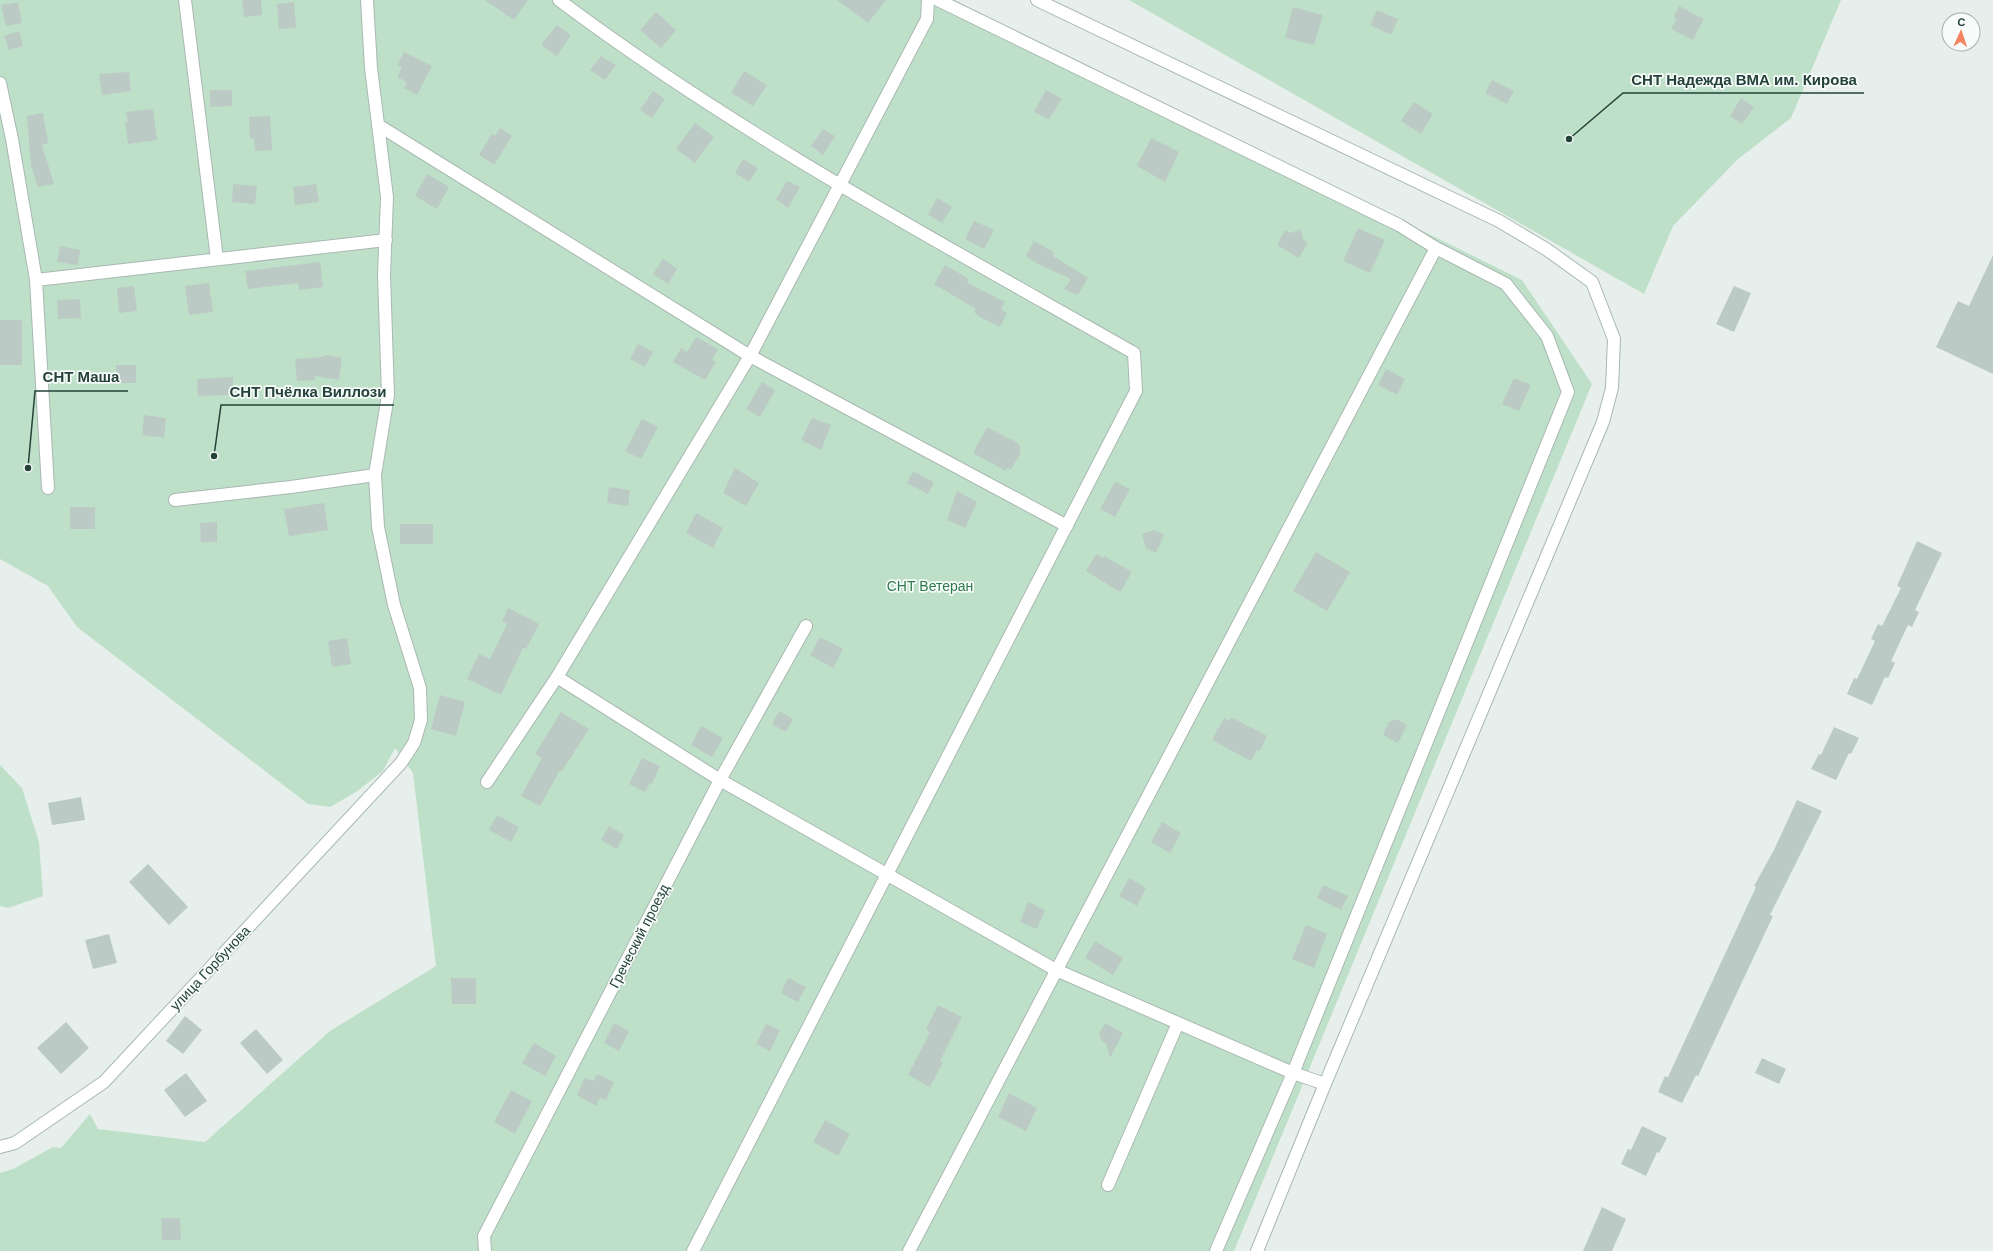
<svg xmlns="http://www.w3.org/2000/svg" width="1993" height="1251" font-family="Helvetica,sans-serif">
<rect width="100%" height="100%" fill="#e6efeb"/>
<!-- green -->
<path fill="#bfe0c8" d="M 0,0 L 954,0 L 1522,280 L 1592,384 L 1234,1251 L 0,1251 L 0,1173 L 13,1169 L 53,1147 L 61,1148 L 90,1114 L 98,1129 L 205,1142 L 330,1031 L 436,966 L 413,773 L 395,748 L 383,771 L 356,792 L 330,807 L 308,804 L 77,627 L 48,586 L 0,559 Z
M 1129,0 L 1841,0 L 1791,118 L 1738,159 L 1673,226 L 1644,294 Z
M 0,765 L 22,788 L 39,842 L 43,896 L 8,908 L 0,906 Z"/>
<!-- building -->
<path fill="#bbcac4" d="M 242,0 L 261,0 L 262,15 L 244,17 Z
M 485,0 L 528,0 L 514,20 Z
M 837,0 L 886,0 L 868,23 Z
M 18,2 L 22,23 L 6,26 L 1,5 Z
M 294,2 L 296,28 L 279,29 L 277,4 Z
M 1679,6 L 1704,19 L 1693,40 L 1671,29 L 1676,20 L 1674,16 Z
M 1293,7 L 1323,15 L 1314,45 L 1285,38 Z
M 1377,10 L 1398,19 L 1391,35 L 1370,25 Z
M 656,12 L 676,30 L 661,48 L 640,30 Z
M 557,25 L 571,35 L 557,56 L 541,45 Z
M 19,31 L 23,46 L 9,50 L 4,36 Z
M 404,52 L 432,66 L 417,95 L 404,88 L 407,82 L 397,77 L 402,68 L 397,65 Z
M 601,56 L 616,65 L 605,80 L 590,70 Z
M 744,71 L 767,85 L 753,106 L 731,93 Z
M 129,72 L 131,91 L 102,95 L 99,74 Z
M 1492,80 L 1514,91 L 1507,104 L 1485,93 Z
M 210,90 L 232,90 L 232,106 L 210,107 Z
M 1046,90 L 1062,99 L 1049,119 L 1034,112 Z
M 653,91 L 665,99 L 652,118 L 640,110 Z
M 1741,98 L 1754,107 L 1742,124 L 1730,116 Z
M 1414,102 L 1433,114 L 1421,134 L 1401,121 Z
M 153,109 L 157,140 L 128,144 L 125,122 L 128,122 L 126,112 Z
M 43,113 L 48,143 L 42,145 L 54,184 L 38,187 L 31,166 L 27,116 Z
M 270,116 L 272,150 L 255,151 L 254,138 L 250,139 L 249,117 Z
M 695,123 L 714,137 L 695,163 L 676,149 Z
M 500,128 L 512,136 L 494,165 L 479,155 L 492,134 L 495,136 Z
M 823,129 L 835,136 L 823,155 L 811,146 Z
M 1151,138 L 1179,152 L 1165,182 L 1137,166 Z
M 743,159 L 758,168 L 749,182 L 735,173 Z
M 427,174 L 449,187 L 437,209 L 415,196 Z
M 787,181 L 800,187 L 788,208 L 776,199 Z
M 233,184 L 257,186 L 255,204 L 232,202 Z
M 316,184 L 319,202 L 295,205 L 293,187 Z
M 937,198 L 952,207 L 942,223 L 928,215 Z
M 974,221 L 994,230 L 984,249 L 965,239 Z
M 1358,228 L 1385,240 L 1370,273 L 1343,261 Z
M 1301,229 L 1303,240 L 1308,243 L 1299,258 L 1277,245 L 1285,230 L 1290,233 Z
M 1034,241 L 1054,252 L 1053,256 L 1088,278 L 1078,295 L 1064,289 L 1071,279 L 1036,263 L 1026,256 Z
M 60,246 L 80,250 L 78,265 L 57,262 Z
M 1993,255 L 1993,374 L 1936,347 L 1958,301 L 1969,306 Z
M 663,259 L 677,269 L 668,284 L 653,274 Z
M 320,262 L 323,287 L 299,290 L 298,283 L 248,289 L 245,271 Z
M 945,265 L 969,279 L 967,283 L 1005,302 L 1001,310 L 1007,313 L 1000,327 L 980,317 L 974,312 L 976,309 L 934,284 Z
M 209,283 L 213,312 L 189,315 L 185,286 Z
M 134,286 L 137,311 L 119,313 L 117,288 Z
M 1734,286 L 1751,293 L 1734,332 L 1716,324 Z
M 80,299 L 81,318 L 58,319 L 57,300 Z
M 0,320 L 22,320 L 22,365 L 0,365 Z
M 696,337 L 718,349 L 712,360 L 716,362 L 705,380 L 673,362 L 681,348 L 687,352 Z
M 638,344 L 653,352 L 645,367 L 630,359 Z
M 325,355 L 342,358 L 339,380 L 315,376 L 315,380 L 297,381 L 295,359 L 324,357 Z
M 116,365 L 136,365 L 136,383 L 116,383 Z
M 1386,369 L 1405,379 L 1397,395 L 1378,385 Z
M 233,377 L 233,395 L 198,396 L 197,379 Z
M 1514,378 L 1531,385 L 1519,411 L 1502,404 Z
M 762,382 L 775,390 L 760,417 L 746,409 Z
M 144,415 L 166,418 L 164,438 L 142,435 Z
M 812,418 L 831,425 L 821,450 L 801,440 Z
M 642,419 L 658,427 L 641,459 L 625,451 Z
M 987,427 L 1018,443 L 1020,447 L 1020,454 L 1011,470 L 1007,468 L 1006,471 L 973,453 Z
M 735,468 L 759,483 L 746,506 L 723,493 Z
M 913,471 L 934,482 L 928,494 L 907,483 Z
M 1115,482 L 1130,489 L 1115,517 L 1100,509 Z
M 609,487 L 630,490 L 628,506 L 607,503 Z
M 957,491 L 977,502 L 965,528 L 947,520 Z
M 324,503 L 328,530 L 289,536 L 284,509 Z
M 70,507 L 95,507 L 95,529 L 70,529 Z
M 696,513 L 723,528 L 713,548 L 686,533 Z
M 217,522 L 217,542 L 201,542 L 200,523 Z
M 400,524 L 433,524 L 433,544 L 400,544 Z
M 1154,530 L 1164,535 L 1156,553 L 1146,548 L 1142,534 Z
M 1917,541 L 1942,553 L 1915,610 L 1919,612 L 1912,627 L 1908,625 L 1891,661 L 1895,663 L 1888,678 L 1885,677 L 1872,705 L 1847,694 L 1854,678 L 1857,679 L 1875,641 L 1871,639 L 1878,624 L 1882,626 L 1901,588 L 1897,586 Z
M 1316,552 L 1350,572 L 1327,611 L 1293,591 Z
M 1096,554 L 1103,558 L 1104,556 L 1132,572 L 1120,592 L 1086,571 Z
M 508,608 L 539,624 L 526,649 L 523,648 L 501,695 L 467,679 L 479,654 L 490,659 L 507,624 L 502,621 Z
M 820,637 L 843,649 L 833,668 L 810,655 Z
M 347,638 L 351,664 L 332,667 L 328,641 Z
M 440,695 L 465,702 L 456,736 L 431,729 Z
M 779,711 L 793,719 L 786,732 L 772,724 Z
M 561,712 L 589,729 L 562,771 L 560,770 L 540,806 L 521,796 L 542,758 L 535,754 Z
M 1231,717 L 1267,736 L 1260,751 L 1257,750 L 1251,761 L 1212,740 L 1224,718 L 1229,721 Z
M 1396,719 L 1407,725 L 1398,743 L 1383,735 L 1389,722 Z
M 701,726 L 723,738 L 712,757 L 691,745 Z
M 1834,727 L 1859,738 L 1851,754 L 1849,753 L 1836,780 L 1811,769 L 1819,754 L 1821,755 Z
M 642,758 L 660,766 L 652,784 L 650,783 L 645,792 L 629,784 Z
M 81,797 L 85,820 L 52,825 L 48,803 Z
M 1797,800 L 1822,811 L 1770,915 L 1773,916 L 1698,1076 L 1696,1075 L 1682,1103 L 1658,1092 L 1665,1076 L 1668,1077 L 1756,887 L 1754,886 L 1775,848 Z
M 497,815 L 519,827 L 511,842 L 489,830 Z
M 1162,822 L 1181,833 L 1170,853 L 1151,842 Z
M 609,826 L 624,835 L 617,849 L 601,840 Z
M 148,864 L 188,907 L 169,925 L 129,882 Z
M 1129,878 L 1146,888 L 1137,906 L 1119,896 Z
M 1323,885 L 1348,896 L 1341,910 L 1317,898 Z
M 1028,902 L 1045,910 L 1037,929 L 1020,922 Z
M 1306,925 L 1327,934 L 1314,968 L 1292,959 Z
M 109,934 L 117,963 L 93,969 L 85,940 Z
M 1095,941 L 1123,958 L 1113,975 L 1085,958 Z
M 451,978 L 476,978 L 476,1004 L 452,1004 Z
M 788,978 L 806,987 L 798,1002 L 781,993 Z
M 938,1005 L 962,1017 L 940,1061 L 943,1062 L 930,1087 L 908,1075 L 930,1032 L 926,1029 Z
M 185,1016 L 202,1030 L 183,1054 L 166,1041 Z
M 66,1022 L 89,1048 L 61,1074 L 37,1048 Z
M 614,1023 L 629,1031 L 619,1051 L 604,1043 Z
M 1105,1023 L 1123,1033 L 1110,1058 L 1106,1043 L 1102,1041 L 1099,1034 Z
M 766,1024 L 780,1030 L 770,1051 L 756,1044 Z
M 256,1029 L 283,1060 L 267,1074 L 240,1043 Z
M 534,1043 L 556,1056 L 545,1076 L 522,1063 Z
M 1762,1058 L 1786,1069 L 1779,1084 L 1755,1073 Z
M 186,1073 L 207,1101 L 185,1117 L 164,1090 Z
M 597,1074 L 614,1082 L 606,1100 L 600,1098 L 596,1106 L 577,1095 L 585,1077 L 593,1081 Z
M 511,1090 L 532,1101 L 515,1134 L 494,1122 Z
M 1009,1093 L 1037,1108 L 1026,1131 L 998,1117 Z
M 825,1120 L 850,1134 L 838,1156 L 813,1142 Z
M 1642,1126 L 1667,1138 L 1659,1153 L 1657,1152 L 1646,1176 L 1621,1164 L 1628,1149 L 1631,1150 Z
M 1602,1207 L 1626,1219 L 1612,1251 L 1583,1251 Z
M 161,1218 L 180,1218 L 181,1240 L 162,1240 Z"/>
<g fill="none" stroke-linecap="round" stroke-linejoin="round">
<!-- minor casing -->
<g stroke="#a8b8b2" stroke-width="14">
<path id="minor" d="M 185,0 L 217,259
M 559,0 C 739,135 939,242 1134,353 L 1136,391 L 693,1251
M 938,0 L 1399,225 L 1436,248 L 1506,284 L 1547,336 L 1568,392 L 1293,1073 L 1216,1251
M 1037,0 L 1499,221 L 1546,249 L 1592,282 L 1614,339 L 1612,388 L 1603,422 L 1325,1084 L 1257,1251
M 0,83 L 12,139 L 36,280 L 48,488
M 378,125 L 750,356 L 1067,526
M 36,280 L 386,240
M 175,500 L 291,487 L 375,475
M 557,677 L 720,780 L 1056,970 L 1293,1073 L 1325,1084
M 487,782 L 557,677 L 750,356 L 927,19 L 928,0
M 0,1147 L 15,1143 L 104,1082 L 401,763 L 414,743 L 421,720 L 420,688 L 394,605 L 378,527 L 375,475 L 388,395 L 384,275 L 387,197 L 371,68 L 367,0
M 1108,1185 L 1178,1023
M 485,1251 L 484,1236 L 720,780 L 806,626
M 909,1251 L 1436,248"/>
</g>
<!-- minor -->
<use href="#minor" stroke="#fff" stroke-width="12"/>
</g>
<g text-anchor="middle" dominant-baseline="central" stroke-width="3.5" stroke-linejoin="round" paint-order="stroke">
<!-- park labels -->
<g font-size="14" fill="#2d7a4b" stroke="#f7fbf9">
<text x="930" y="586">СНТ Ветеран</text>
</g>
<!-- street labels -->
<g font-size="14" fill="#24423a" stroke="#f7fbf9">
<text transform="translate(639 936) rotate(-63)">Греческий проезд</text>
<text transform="translate(210 968) rotate(-47)">улица Горбунова</text>
</g>
</g>
<!-- callouts -->
<path fill="none" stroke="#24423a" stroke-width="1.5" d="M1569 139L1623 93H1864M28 468L35 391H128M214 456L221 405H394"/>
<g fill="#24423a" stroke="#f7fbf9" stroke-width="1.5">
<circle cx="1569" cy="139" r="4"/>
<circle cx="28" cy="468" r="4"/>
<circle cx="214" cy="456" r="4"/>
</g>
<g font-size="15" text-anchor="middle" font-weight="bold" fill="#24423a" stroke="#f7fbf9" stroke-width="3.5" stroke-linejoin="round" paint-order="stroke">
<text x="1744" y="85">СНТ Надежда ВМА им. Кирова</text>
<text x="81" y="382">СНТ Маша</text>
<text x="308" y="397">СНТ Пчёлка Виллози</text>
</g>
<!-- north arrow -->
<g transform="translate(1961 32) rotate(3)"><circle r="19" fill="#f7fbf9" stroke="#a3b1ad"/>
<path d="M0-3L7 15L0 10L-7 15Z" fill="#f4845f"/>
<text y="-6" font-size="11" font-weight="bold" text-anchor="middle" fill="#24423a">С</text>
</g>
</svg>
